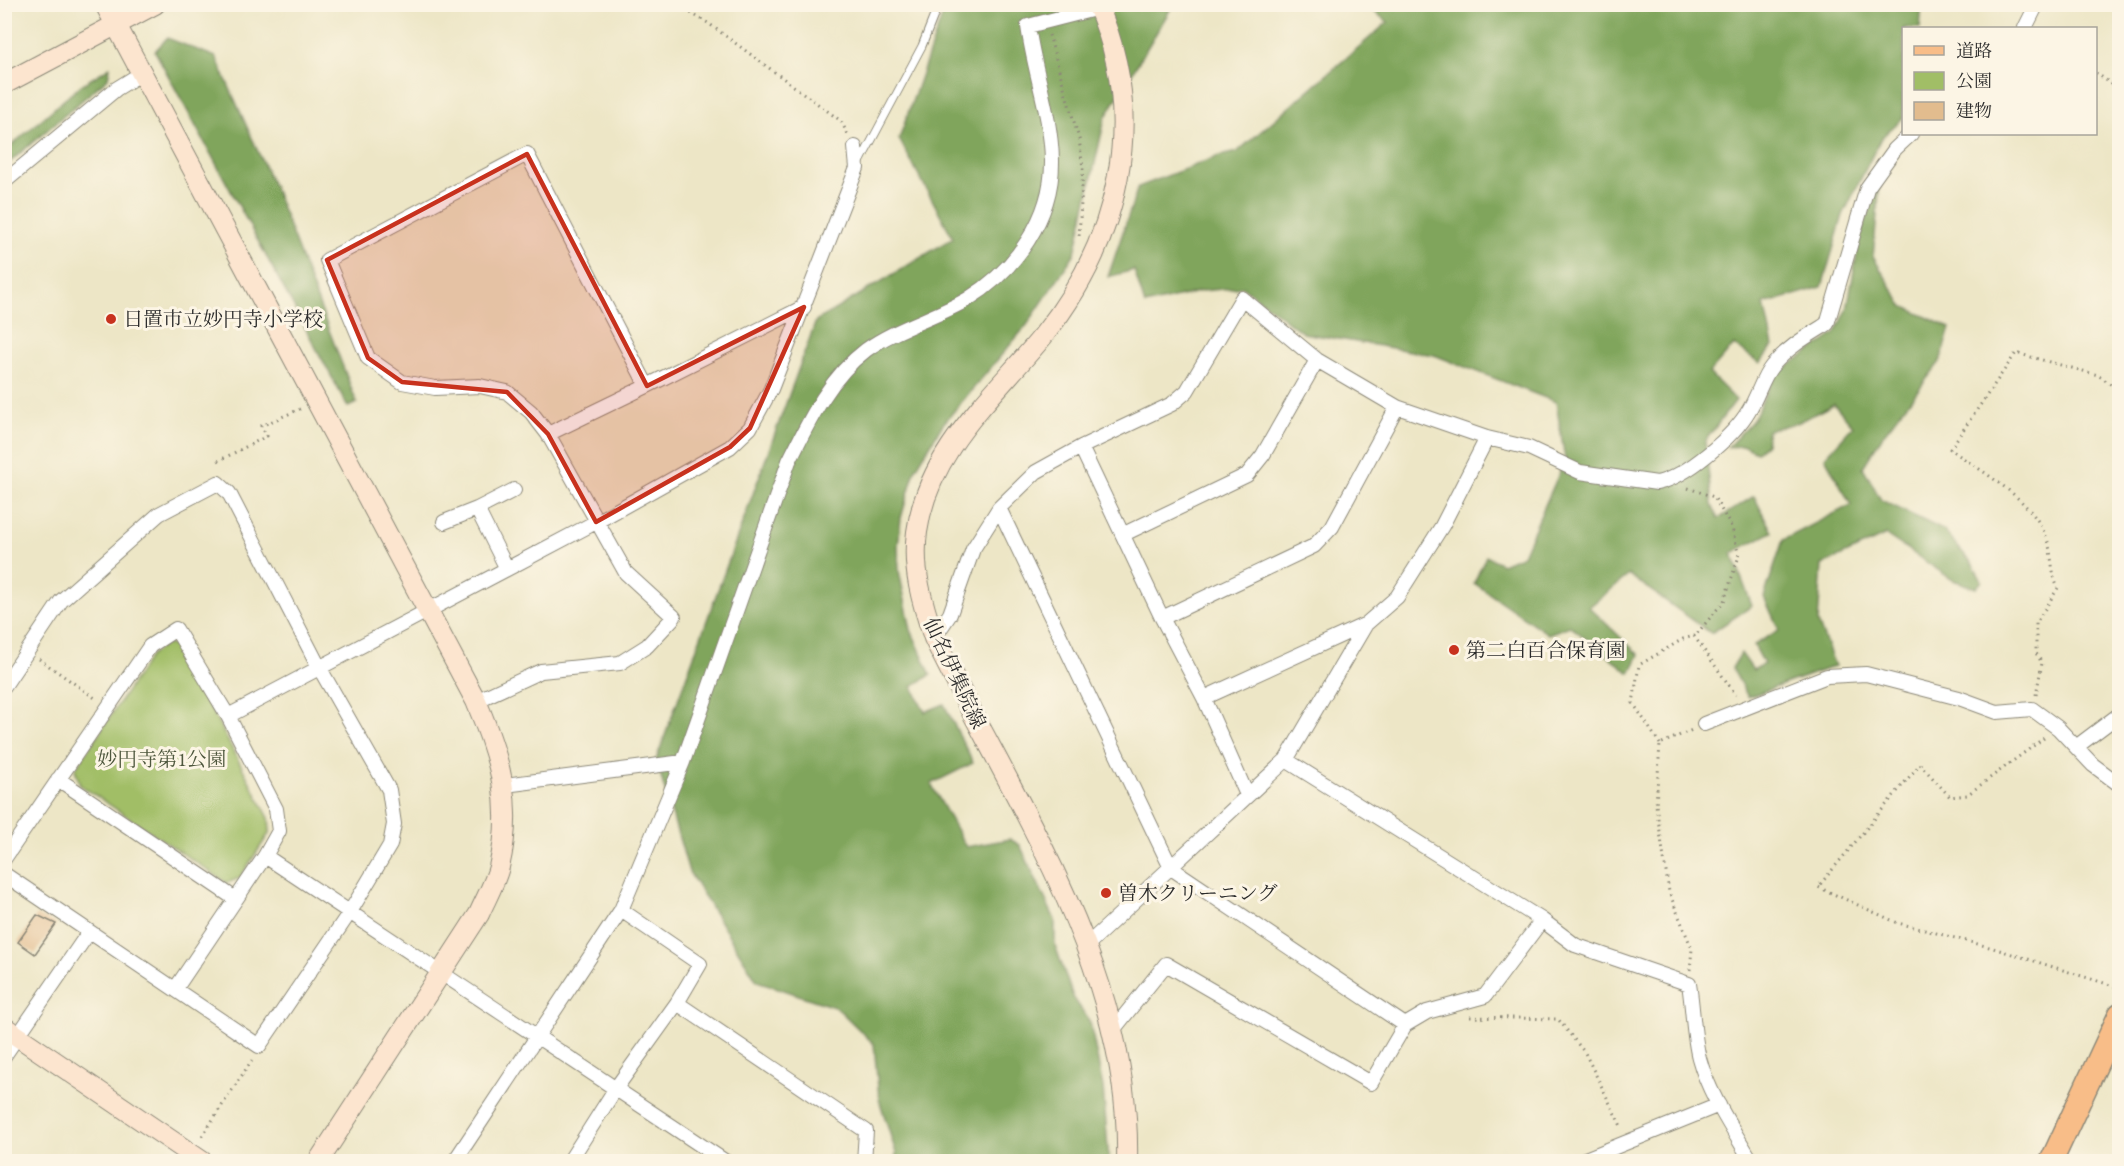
<svg xmlns="http://www.w3.org/2000/svg" width="2124" height="1166" font-family="'EB Garamond','Noto Serif JP',serif">
<rect width="100%" height="100%" fill="#fcf5e5"/>
<filter id="ink" filterUnits="userSpaceOnUse"><feTurbulence type="fractalNoise" baseFrequency=".0167" numOctaves="2"/><feDisplacementMap in="SourceGraphic" scale="12" xChannelSelector="R" yChannelSelector="G"/><feConvolveMatrix kernelMatrix="1 2 1 2 8 2 1 2 1" color-interpolation-filters="sRGB"/></filter>
<filter id="wash" filterUnits="userSpaceOnUse"><feTurbulence type="fractalNoise" baseFrequency=".008" numOctaves="4" result="noise"/><feDisplacementMap in="SourceGraphic" scale="24" xChannelSelector="R" yChannelSelector="G"/><feGaussianBlur stdDeviation="1.35" result="paint"/><feColorMatrix in="noise" values="0 0 0 0 0 0 0 0 0 0 0 0 0 0 0 0 0 1.4 0 .05"/><feComposite in="paint" operator="in"/></filter>
<g filter="url(#wash)">
<rect width="100%" height="100%" fill="#ede6c6"/>
<!-- green -->
<path fill="#a1be66" stroke="#667448" stroke-width="1.5" d="M 167,644 L 178,647 L 269,818 L 270,832 L 240,878 L 227,883 L 80,785 L 75,769 L 151,655 Z"/>
<!-- forest -->
<path fill="#80a55b" stroke="#566843" stroke-width="1.5" d="M 946,5 L 1173,5 L 1105,118 L 1075,253 L 1027,325 L 943,424 L 915,470 L 901,518 L 898,546 L 899,571 L 911,630 L 931,675 L 912,686 L 925,712 L 944,704 L 973,763 L 931,784 L 966,847 L 1010,839 L 1020,845 L 1055,920 L 1055,945 L 1073,997 L 1090,1022 L 1103,1087 L 1109,1161 L 895,1161 L 896,1153 L 879,1099 L 874,1044 L 837,1008 L 757,981 L 689,872 L 656,760 L 816,321 L 953,238 L 899,139 Z
M 1365,5 L 1922,5 L 1920,28 L 1904,28 L 1903,118 L 1881,138 L 1843,215 L 1822,287 L 1764,304 L 1773,346 L 1760,363 L 1734,345 L 1709,373 L 1736,400 L 1705,441 L 1712,505 L 1718,519 L 1754,496 L 1772,532 L 1732,553 L 1752,606 L 1711,633 L 1629,575 L 1589,607 L 1639,655 L 1630,673 L 1570,626 L 1548,634 L 1474,583 L 1486,556 L 1502,564 L 1523,555 L 1565,460 L 1556,402 L 1434,355 L 1303,333 L 1243,287 L 1202,291 L 1145,305 L 1134,270 L 1108,277 L 1138,187 L 1219,156 L 1237,152 L 1388,22 Z
M 167,38 L 216,57 L 275,190 L 357,403 L 348,407 L 155,51 Z
M 110,67 L 108,78 L 5,166 L 5,151 L 81,85 Z
M 1880,183 L 1873,257 L 1903,306 L 1950,328 L 1940,362 L 1883,435 L 1863,467 L 1881,500 L 1943,530 L 1972,563 L 1982,581 L 1976,588 L 1953,580 L 1886,535 L 1822,565 L 1818,622 L 1835,666 L 1748,697 L 1732,668 L 1741,653 L 1753,670 L 1764,664 L 1754,645 L 1779,630 L 1764,597 L 1783,540 L 1851,505 L 1825,457 L 1853,426 L 1834,404 L 1799,422 L 1768,430 L 1766,444 L 1757,452 L 1744,446 L 1728,447 L 1753,420 L 1775,375 L 1835,334 L 1847,310 L 1860,236 Z"/>
<g id="blocks">
<!-- building -->
<path fill="#e2bc8e" d="M 37,915 L 56,924 L 35,954 L 18,942 Z"/>
</g>
</g>
<g filter="url(#ink)">
<use href="#blocks" fill-opacity="0" stroke="#8c8878" stroke-width="1.5"/>
<g fill="none" stroke-linecap="round" stroke-linejoin="round">
<!-- lane casing -->
<g stroke="#8c8878" stroke-width="9">
<path id="lane" d="M 858,166 L 922,46 L 937,8"/>
</g>
<!-- street casing -->
<g stroke="#8c8878" stroke-width="16">
<path id="street" d="M 2025,28 L 2037,4
M 527,154 L 647,386 L 548,434 L 531,412 L 507,392 L 480,386 L 435,388 L 402,382 L 368,358 L 327,260 Z
M 4,182 L 116,89 L 142,73
M 647,386 L 804,307
M 1081,447 L 1162,618 L 1204,698 L 1247,795
M 999,508 L 1171,868 L 1405,1025
M 444,522 L 477,509
M 1124,534 L 1247,475 L 1263,455 L 1317,360
M 507,569 L 477,509 L 514,490
M 1162,618 L 1314,546 L 1332,527 L 1397,407
M 934,638 L 950,614 L 973,549 L 999,508 L 1036,472 L 1081,447 L 1172,404 L 1187,391 L 1242,298 L 1317,360 L 1397,407 L 1487,438 L 1529,448 L 1580,472 L 1657,483 C 1686,477 1734,436 1749,410 C 1758,396 1762,378 1772,366 C 1788,347 1806,337 1827,324 L 1867,188 L 1895,149 L 1911,134
M 4,686 L 61,601 L 159,514 L 218,483 L 229,493 L 319,667 L 389,790 L 394,824 L 390,845 L 350,912 L 259,1046 L 4,874
M 1204,698 L 1366,624
M 476,701 L 541,671 L 620,663 L 647,646 L 674,617 L 626,573 L 548,434
M 228,716 L 596,522 L 730,447 L 750,428 L 771,389 L 857,168 L 855,147
M 1704,724 L 1827,676 L 1866,674 L 1959,698 L 1997,712 L 2032,709 L 2058,728 L 2093,765 L 2120,785
M 2076,747 L 2120,714
M 1286,760 L 1542,920 L 1575,945 L 1689,984 C 1693,1008 1693,1035 1699,1058 C 1709,1095 1733,1129 1752,1162
M 58,779 L 234,898
M 505,785 L 683,762
M 265,856 L 726,1162
M 4,859 L 150,646 L 176,629 L 228,716 L 276,809 L 279,831 L 265,856 L 176,988
M 1086,946 L 1286,760 L 1366,624 L 1397,597 L 1442,526 L 1487,438
M 677,1003 L 866,1131 L 864,1162
M 1113,1030 L 1166,964 L 1371,1083 L 1405,1025 L 1427,1012 L 1485,996 L 1542,920
M 4,1056 L 89,932
M 454,1162 L 621,910 L 683,762 L 789,461 C 809,421 829,378 866,350 C 896,328 936,318 968,299 C 1015,270 1053,218 1052,160 C 1051,115 1034,71 1028,26 L 1099,8
M 569,1162 L 616,1088 L 677,1003 L 700,964 L 621,910
M 1578,1162 L 1719,1105"/>
</g>
<!-- secondary casing -->
<g stroke="#8c8878" stroke-width="22">
<path id="secondary" d="M 105,4 L 476,701 C 500,758 514,805 499,867 C 495,883 486,898 479,914 L 318,1162
M 1097,4 C 1148,119 1119,241 1043,336 C 994,396 928,450 917,532 C 912,569 922,603 934,638 C 1015,804 1132,970 1127,1162
M 4,84 L 155,4
M 4,1027 L 203,1162"/>
</g>
<!-- primary casing -->
<g stroke="#8c8878" stroke-width="25">
<path id="primary" d="M 2051,1162 L 2120,1014"/>
</g>
<!-- path -->
<path stroke="#8c8878" stroke-width="3" stroke-dasharray="1.5 4.5" stroke-linecap="butt" d="M 675,4 L 708,23 L 841,121 L 848,135
M 1049,35 L 1079,139 L 1083,168 L 1079,237
M 2096,73 L 2120,90
M 218,461 L 267,436 L 261,426 L 300,409
M 1688,488 L 1714,497 L 1732,528 L 1739,556 L 1724,601 L 1695,636
M 39,659 L 95,698
M 2036,695 L 2042,663 L 2036,653 L 2036,623 L 2058,588 C 2050,571 2053,551 2045,534 C 2029,497 1982,472 1950,449 L 2016,353 L 2098,375 L 2120,391
M 2044,738 L 1967,795 L 1950,797 L 1920,764 L 1818,887 L 1898,923 L 1993,948 L 2120,988
M 1660,744 L 1633,703 L 1639,665 L 1683,639 L 1694,636 L 1736,695
M 1690,970 L 1692,949 L 1669,892 L 1656,805 L 1660,744 L 1692,730
M 1470,1017 L 1558,1019 L 1585,1053 L 1622,1128
M 202,1136 L 252,1060"/>
<!-- lane -->
<use href="#lane" stroke="#fff" stroke-width="7"/>
<!-- street -->
<use href="#street" stroke="#fff" stroke-width="14"/>
<!-- secondary -->
<use href="#secondary" stroke="#fce5cf" stroke-width="20"/>
<!-- primary -->
<use href="#primary" stroke="#f8bd88" stroke-width="22"/>
</g>
</g>
<!-- marked area -->
<path fill="#c8321e" fill-opacity="0.2" stroke="#c8321e" stroke-width="4.5" stroke-linejoin="round" d="M 527,154 L 647,386 L 804,307 L 750,428 L 730,447 L 596,522 L 548,434 L 507,392 L 402,382 L 368,358 L 327,260 Z"/>
<!-- markers -->
<g fill="#c8321e" stroke="#fcf5e5" stroke-width="2">
<circle cx="111" cy="319" r="6"/>
<circle cx="1454" cy="650" r="6"/>
<circle cx="1106" cy="893" r="6"/>
</g>
<g text-anchor="middle" dominant-baseline="central" stroke-width="6" stroke-linejoin="round" paint-order="stroke">
<!-- poi labels -->
<g font-size="20" fill="#2b2b2b" stroke="#fcf5e5" text-anchor="start">
<text x="123" y="319">日置市立妙円寺小学校</text>
<text x="1466" y="650">第二白百合保育園</text>
<text x="1118" y="893">曽木クリーニング</text>
</g>
<!-- street labels -->
<g font-size="20" fill="#2b2b2b" stroke="#fcf5e5">
<text transform="translate(955 673) rotate(65)">仙名伊集院線</text>
</g>
<!-- park labels -->
<g font-size="20" fill="#4e573d" stroke="#fcf5e5">
<text x="162" y="759">妙円寺第1公園</text>
</g>
</g>
<!-- margin -->
<rect width="2124" height="1166" fill="none" stroke="#fcf5e5" stroke-width="24"/>
<!-- legend -->
<rect x="1902" y="27" width="195" height="108" fill="#fcf5e5" stroke="#a8a49b" stroke-width="1.5"/>
<rect x="1914" y="46" width="30" height="9" fill="#f8bd88" stroke="#a8a49b" stroke-width="1.5"/>
<text x="1956" y="57" font-size="18" fill="#2b2b2b">道路</text>
<rect x="1914" y="72" width="30" height="18" fill="#a1be66" stroke="#a8a49b" stroke-width="1.5"/>
<text x="1956" y="87" font-size="18" fill="#2b2b2b">公園</text>
<rect x="1914" y="102" width="30" height="18" fill="#e2bc8e" stroke="#a8a49b" stroke-width="1.5"/>
<text x="1956" y="117" font-size="18" fill="#2b2b2b">建物</text>
</svg>
